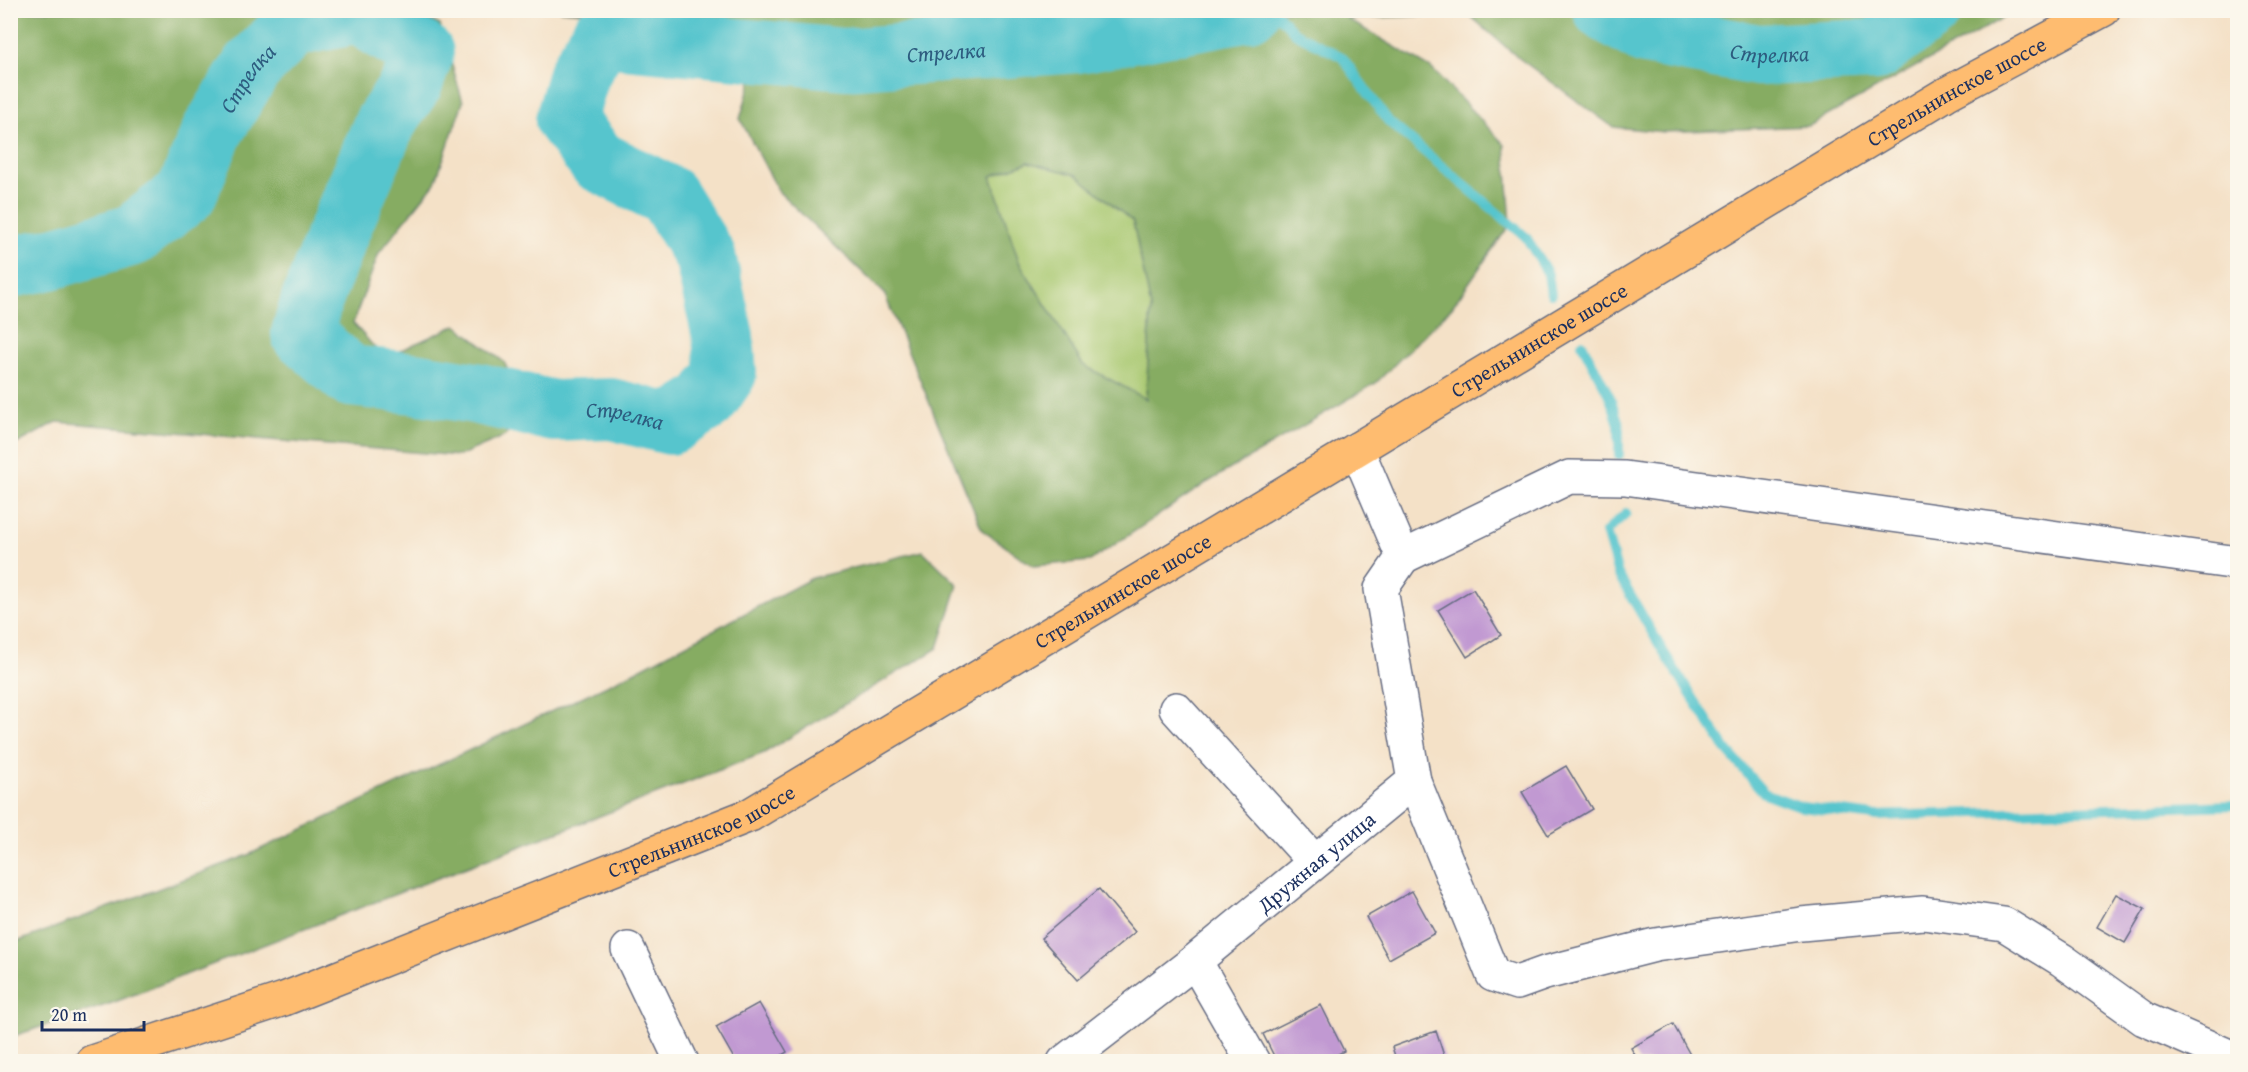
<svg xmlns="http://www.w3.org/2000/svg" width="2248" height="1072" font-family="'Gentium Book Plus',serif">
<rect width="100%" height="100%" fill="#fbf7ec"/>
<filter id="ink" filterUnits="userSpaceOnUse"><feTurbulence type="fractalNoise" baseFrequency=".0167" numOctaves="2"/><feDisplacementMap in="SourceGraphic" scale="12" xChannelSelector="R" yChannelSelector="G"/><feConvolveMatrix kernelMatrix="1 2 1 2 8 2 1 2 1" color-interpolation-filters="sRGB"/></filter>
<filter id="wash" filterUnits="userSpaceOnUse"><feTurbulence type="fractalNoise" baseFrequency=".008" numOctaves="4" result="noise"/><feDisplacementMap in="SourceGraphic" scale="24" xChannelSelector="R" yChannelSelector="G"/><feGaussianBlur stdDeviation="1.35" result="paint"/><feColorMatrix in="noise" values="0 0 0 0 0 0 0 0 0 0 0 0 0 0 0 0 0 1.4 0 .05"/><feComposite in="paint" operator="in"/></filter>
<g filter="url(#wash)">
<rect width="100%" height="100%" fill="#f4e1c7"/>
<!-- green -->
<path fill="#a8c870" stroke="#627c67" stroke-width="1.5" d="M 1028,162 L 1077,175 L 1133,222 L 1151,307 L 1146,399 L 1083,365 L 1019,262 L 991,176 Z"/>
<!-- forest -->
<path fill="#86ac62" stroke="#506e60" stroke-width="1.5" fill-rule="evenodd" d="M 408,10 L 440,25 L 463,102 L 435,183 L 379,253 L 353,323 L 384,358 L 456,325 L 504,362 L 525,405 L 505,436 L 459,456 L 57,422 L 11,447 L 10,25 L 19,11 Z
M 560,11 L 2016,11 L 1809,126 L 1665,132 L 1613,127 L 1516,56 L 1468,14 L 1347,19 L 1431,68 L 1505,145 L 1511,223 L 1452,307 L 1376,383 L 1208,482 L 1090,561 L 1033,566 L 982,530 L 884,293 L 779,192 L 740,119 L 751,81 L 667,57 L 610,15 ZM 1028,162 L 1077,175 L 1133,222 L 1151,307 L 1146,399 L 1083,365 L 1019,262 L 991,176 Z
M 923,551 L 958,585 L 938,648 L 764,753 L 112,1003 L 11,1037 L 11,944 L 246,856 L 628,675 L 812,578 Z"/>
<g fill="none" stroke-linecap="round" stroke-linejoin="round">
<!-- stream -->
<path stroke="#57c5cd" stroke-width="10" d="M 1274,10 L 1295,33 L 1342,57 L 1389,122 L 1526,237 L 1548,274 L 1551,294
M 1582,344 L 1609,395 L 1619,424 L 1619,455
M 1626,513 L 1606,532 L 1618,574 L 1663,651 L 1725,748 L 1764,793 L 1802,807 L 1874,816 L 2238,805"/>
<!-- river -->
<g stroke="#57c5cd" stroke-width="62">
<path id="s1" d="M 1604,10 L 1646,34 L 1758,55 L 1876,50 L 1931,10"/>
<path id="s2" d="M 10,267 L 50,259 L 133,235 L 186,194 L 213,130 L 252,67 L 293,26 L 358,13 L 423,53 L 412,83 L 385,123 L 334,242 L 312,300 L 302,334 L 350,376 L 414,383 L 475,393 L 554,411 L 611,409 L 670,424 L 707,401 L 726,373 L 723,336 L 705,256 L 668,196 L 598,161 L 566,120 L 579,74 L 601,36 L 844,59 L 1078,42 L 1249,10"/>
</g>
</g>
<g id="blocks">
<!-- building -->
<path fill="#c199d2" d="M 1473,589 L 1501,635 L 1467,657 L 1438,610 Z
M 1566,766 L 1592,809 L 1548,835 L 1522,792 Z
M 1099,889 L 1135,932 L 1078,980 L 1041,938 Z
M 1412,891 L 1435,933 L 1389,959 L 1366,917 Z
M 2116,894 L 2145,909 L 2125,943 L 2097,927 Z
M 759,1003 L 787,1052 L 771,1062 L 736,1062 L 716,1027 Z
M 1321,1005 L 1344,1051 L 1323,1062 L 1277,1062 L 1263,1034 Z
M 1673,1024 L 1694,1062 L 1639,1062 L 1631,1048 Z
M 1436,1031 L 1446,1062 L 1397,1062 L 1392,1047 Z"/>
</g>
</g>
<g filter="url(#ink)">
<use href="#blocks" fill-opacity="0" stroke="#676d83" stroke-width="1.5"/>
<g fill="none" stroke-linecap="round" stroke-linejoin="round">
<!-- minor casing -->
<g stroke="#676d83" stroke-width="36">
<g id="minor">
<path d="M 1403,557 L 1569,477 L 1625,478 L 2238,563"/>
<path d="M 1176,709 L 1314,861"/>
<path d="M 1414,781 L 1493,975 L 1517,983 L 1545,973 L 1655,945 L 1801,924 L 1923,913 L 2004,924 L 2062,960 L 2144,1019 L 2238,1060"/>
<path d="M 628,949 L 682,1062"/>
<path d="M 1195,961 L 1253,1062"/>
<path id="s3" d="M 1064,1062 L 1195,961 L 1414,781 L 1381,589 L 1403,557 L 1357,449"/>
</g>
</g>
<!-- major casing -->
<g stroke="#676d83" stroke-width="36">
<g id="major">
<path id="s4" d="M 92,1062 L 284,999 L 750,815 L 1946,94 L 2103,10"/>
</g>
</g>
<!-- minor -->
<use href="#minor" stroke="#fff" stroke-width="33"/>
<!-- major -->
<use href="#major" stroke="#febc70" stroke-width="33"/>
</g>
</g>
<g text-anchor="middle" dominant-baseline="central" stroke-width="4.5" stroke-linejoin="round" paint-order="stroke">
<!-- street labels -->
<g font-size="21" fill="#1b2f5e" stroke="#fbf7ec">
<text stroke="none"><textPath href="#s4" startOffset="2110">Стрельнинское шоссе</textPath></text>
<text stroke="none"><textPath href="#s4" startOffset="1624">Стрельнинское шоссе</textPath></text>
<text stroke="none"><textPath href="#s4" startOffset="1138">Стрельнинское шоссе</textPath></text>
<text stroke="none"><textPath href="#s4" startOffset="652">Стрельнинское шоссе</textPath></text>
<text stroke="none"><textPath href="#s3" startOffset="322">Дружная улица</textPath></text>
</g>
<!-- water labels -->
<g font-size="22" font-style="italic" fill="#2d5c7f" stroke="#fbf7ec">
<text stroke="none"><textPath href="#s1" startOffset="174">Стрелка</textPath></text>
<text stroke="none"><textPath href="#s2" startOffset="2070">Стрелка</textPath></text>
<text stroke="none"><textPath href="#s2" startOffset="326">Стрелка</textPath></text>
<text stroke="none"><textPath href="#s2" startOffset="1188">Стрелка</textPath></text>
</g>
</g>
<!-- margin -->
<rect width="2248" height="1072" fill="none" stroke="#fbf7ec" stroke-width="36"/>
<!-- scale -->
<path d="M42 1021v9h102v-9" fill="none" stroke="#1b2f5e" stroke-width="3"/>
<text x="51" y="1021" font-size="18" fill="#1b2f5e" stroke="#fbf7ec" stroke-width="4.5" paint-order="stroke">20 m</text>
</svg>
